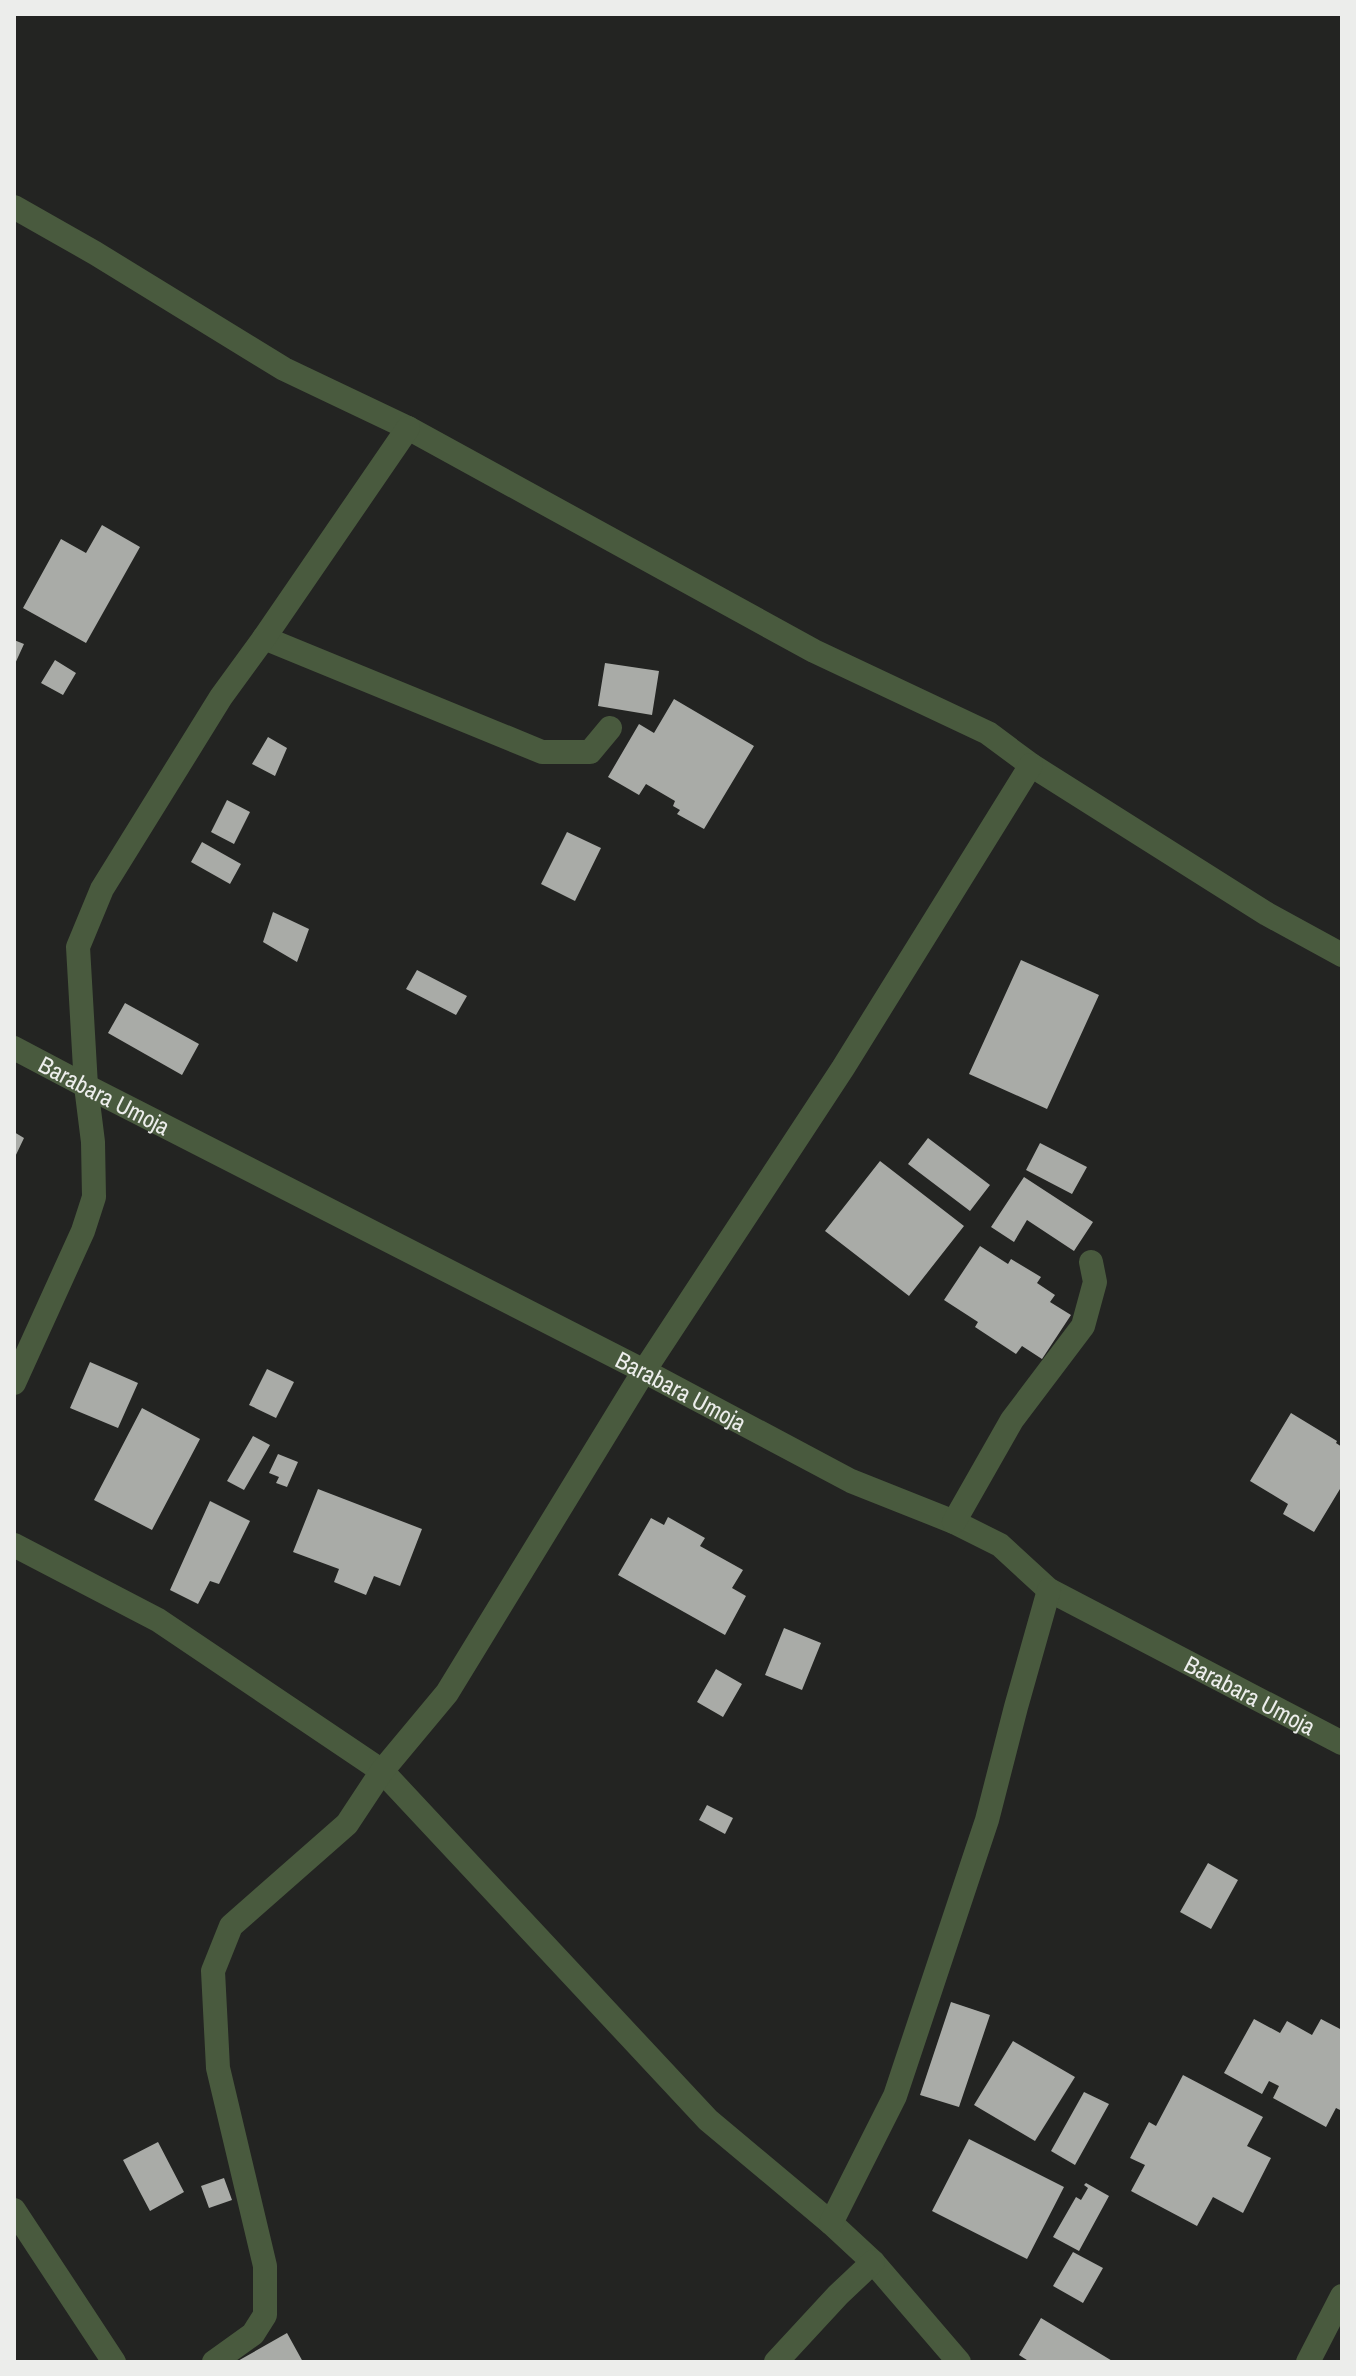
<svg xmlns="http://www.w3.org/2000/svg" width="1356" height="2376" font-family="'Archivo Narrow',sans-serif">
<rect width="100%" height="100%" fill="#232422"/>
<!-- building -->
<path fill="#a9aba7" d="M 102,525 L 140,547 L 86,643 L 23,608 L 61,539 L 86,553 Z
M 14,640 L 24,644 L 14,666 Z
M 55,660 L 76,673 L 63,695 L 41,683 Z
M 605,663 L 659,671 L 652,715 L 598,706 Z
M 674,699 L 754,746 L 704,829 L 677,814 L 680,810 L 673,806 L 675,801 L 646,784 L 639,795 L 608,777 L 639,724 L 654,733 Z
M 268,737 L 287,748 L 275,776 L 252,764 Z
M 227,800 L 250,812 L 234,844 L 211,832 Z
M 567,832 L 601,848 L 575,901 L 541,884 Z
M 202,842 L 241,864 L 230,884 L 191,862 Z
M 273,912 L 309,929 L 297,962 L 263,942 Z
M 1021,960 L 1099,995 L 1047,1109 L 969,1074 Z
M 417,970 L 467,996 L 456,1015 L 406,989 Z
M 125,1003 L 199,1044 L 182,1075 L 108,1033 Z
M 14,1132 L 24,1138 L 14,1159 Z
M 928,1138 L 990,1185 L 970,1211 L 908,1164 Z
M 1040,1143 L 1087,1167 L 1072,1194 L 1026,1170 Z
M 880,1161 L 964,1226 L 909,1296 L 825,1231 Z
M 1024,1177 L 1093,1222 L 1074,1251 L 1027,1220 L 1014,1242 L 991,1227 Z
M 980,1246 L 1008,1264 L 1011,1259 L 1041,1277 L 1037,1283 L 1055,1295 L 1050,1302 L 1071,1315 L 1042,1359 L 1022,1346 L 1016,1354 L 975,1327 L 978,1322 L 944,1300 Z
M 90,1362 L 138,1383 L 118,1428 L 70,1408 Z
M 267,1369 L 294,1382 L 276,1418 L 249,1405 Z
M 142,1408 L 200,1439 L 152,1530 L 94,1500 Z
M 1291,1413 L 1337,1441 L 1336,1443 L 1342,1447 L 1342,1490 L 1340,1489 L 1314,1532 L 1283,1514 L 1288,1504 L 1250,1481 Z
M 253,1436 L 270,1445 L 244,1490 L 227,1481 Z
M 278,1454 L 298,1462 L 287,1487 L 276,1483 L 279,1477 L 269,1473 Z
M 318,1489 L 422,1529 L 400,1586 L 374,1576 L 366,1595 L 334,1582 L 339,1569 L 293,1552 Z
M 210,1501 L 250,1521 L 219,1584 L 210,1581 L 198,1604 L 170,1590 Z
M 668,1517 L 705,1538 L 700,1546 L 743,1570 L 732,1588 L 746,1596 L 725,1635 L 618,1575 L 651,1518 L 664,1525 Z
M 784,1628 L 821,1643 L 802,1690 L 765,1675 Z
M 716,1669 L 742,1684 L 723,1717 L 697,1702 Z
M 707,1805 L 733,1818 L 725,1834 L 699,1820 Z
M 1208,1863 L 1238,1880 L 1211,1929 L 1180,1912 Z
M 951,2002 L 990,2015 L 959,2107 L 920,2095 Z
M 1254,2019 L 1280,2033 L 1287,2021 L 1312,2035 L 1321,2019 L 1342,2030 L 1342,2107 L 1340,2110 L 1336,2108 L 1326,2127 L 1273,2098 L 1279,2086 L 1269,2081 L 1262,2094 L 1224,2073 Z
M 1013,2041 L 1075,2077 L 1035,2141 L 974,2105 Z
M 1183,2075 L 1263,2117 L 1247,2146 L 1271,2158 L 1243,2213 L 1213,2197 L 1197,2226 L 1131,2191 L 1145,2165 L 1130,2158 L 1149,2122 L 1156,2126 Z
M 1084,2092 L 1109,2104 L 1075,2165 L 1051,2151 Z
M 969,2139 L 1064,2187 L 1027,2259 L 932,2211 Z
M 158,2142 L 184,2192 L 150,2211 L 123,2160 Z
M 224,2178 L 232,2200 L 209,2208 L 201,2186 Z
M 1086,2183 L 1109,2196 L 1079,2251 L 1053,2237 L 1076,2197 L 1081,2200 L 1088,2188 L 1084,2185 Z
M 1073,2252 L 1103,2268 L 1083,2303 L 1053,2286 Z
M 1041,2318 L 1114,2362 L 1030,2362 L 1019,2355 Z
M 287,2333 L 303,2362 L 236,2362 Z"/>
<g fill="none" stroke-linecap="round" stroke-linejoin="round">
<!-- street -->
<g stroke="#495a3e" stroke-width="24">
<path d="M 14,207 L 95,253 L 284,369 L 408,428 L 814,651 L 988,733 L 1031,765 L 1267,914 L 1342,955"/>
<path d="M 264,638 L 542,752 L 590,752 L 610,728"/>
<path id="s1" d="M 14,1048 L 86,1086 L 644,1371 L 851,1481 L 954,1522 L 1000,1545 L 1049,1590 L 1342,1743"/>
<path d="M 14,1383 L 83,1231 L 94,1197 L 93,1142 L 86,1086 L 78,947 L 102,889 L 221,697 L 264,638 L 408,428"/>
<path d="M 954,1522 L 1012,1420 L 1083,1326 L 1095,1282 L 1091,1262"/>
<path d="M 14,1545 L 158,1620 L 382,1771 L 708,2120 L 831,2223 L 873,2262 L 959,2362"/>
<path d="M 14,2210 L 114,2362"/>
<path d="M 831,2223 L 895,2096 L 987,1820 L 1016,1707 L 1049,1590"/>
<path d="M 214,2362 L 253,2334 L 265,2315 L 265,2266 L 218,2068 L 213,1971 L 231,1926 L 347,1824 L 382,1771 L 447,1693 L 644,1371 L 843,1068 L 1031,765"/>
<path d="M 776,2362 L 838,2295 L 873,2262"/>
<path d="M 1308,2362 L 1342,2296"/>
</g>
</g>
<g text-anchor="middle" dominant-baseline="central" stroke-width="8" stroke-linejoin="round" paint-order="stroke">
<!-- street labels -->
<g font-size="24" fill="#ecedeb" stroke="#191b18">
<text stroke="none"><textPath href="#s1" startOffset="102">Barabara Umoja</textPath></text>
<text stroke="none"><textPath href="#s1" startOffset="750">Barabara Umoja</textPath></text>
<text stroke="none"><textPath href="#s1" startOffset="1398">Barabara Umoja</textPath></text>
</g>
</g>
<!-- border -->
<rect width="1356" height="2376" fill="none" stroke="#ecedeb" stroke-width="32"/>
</svg>
